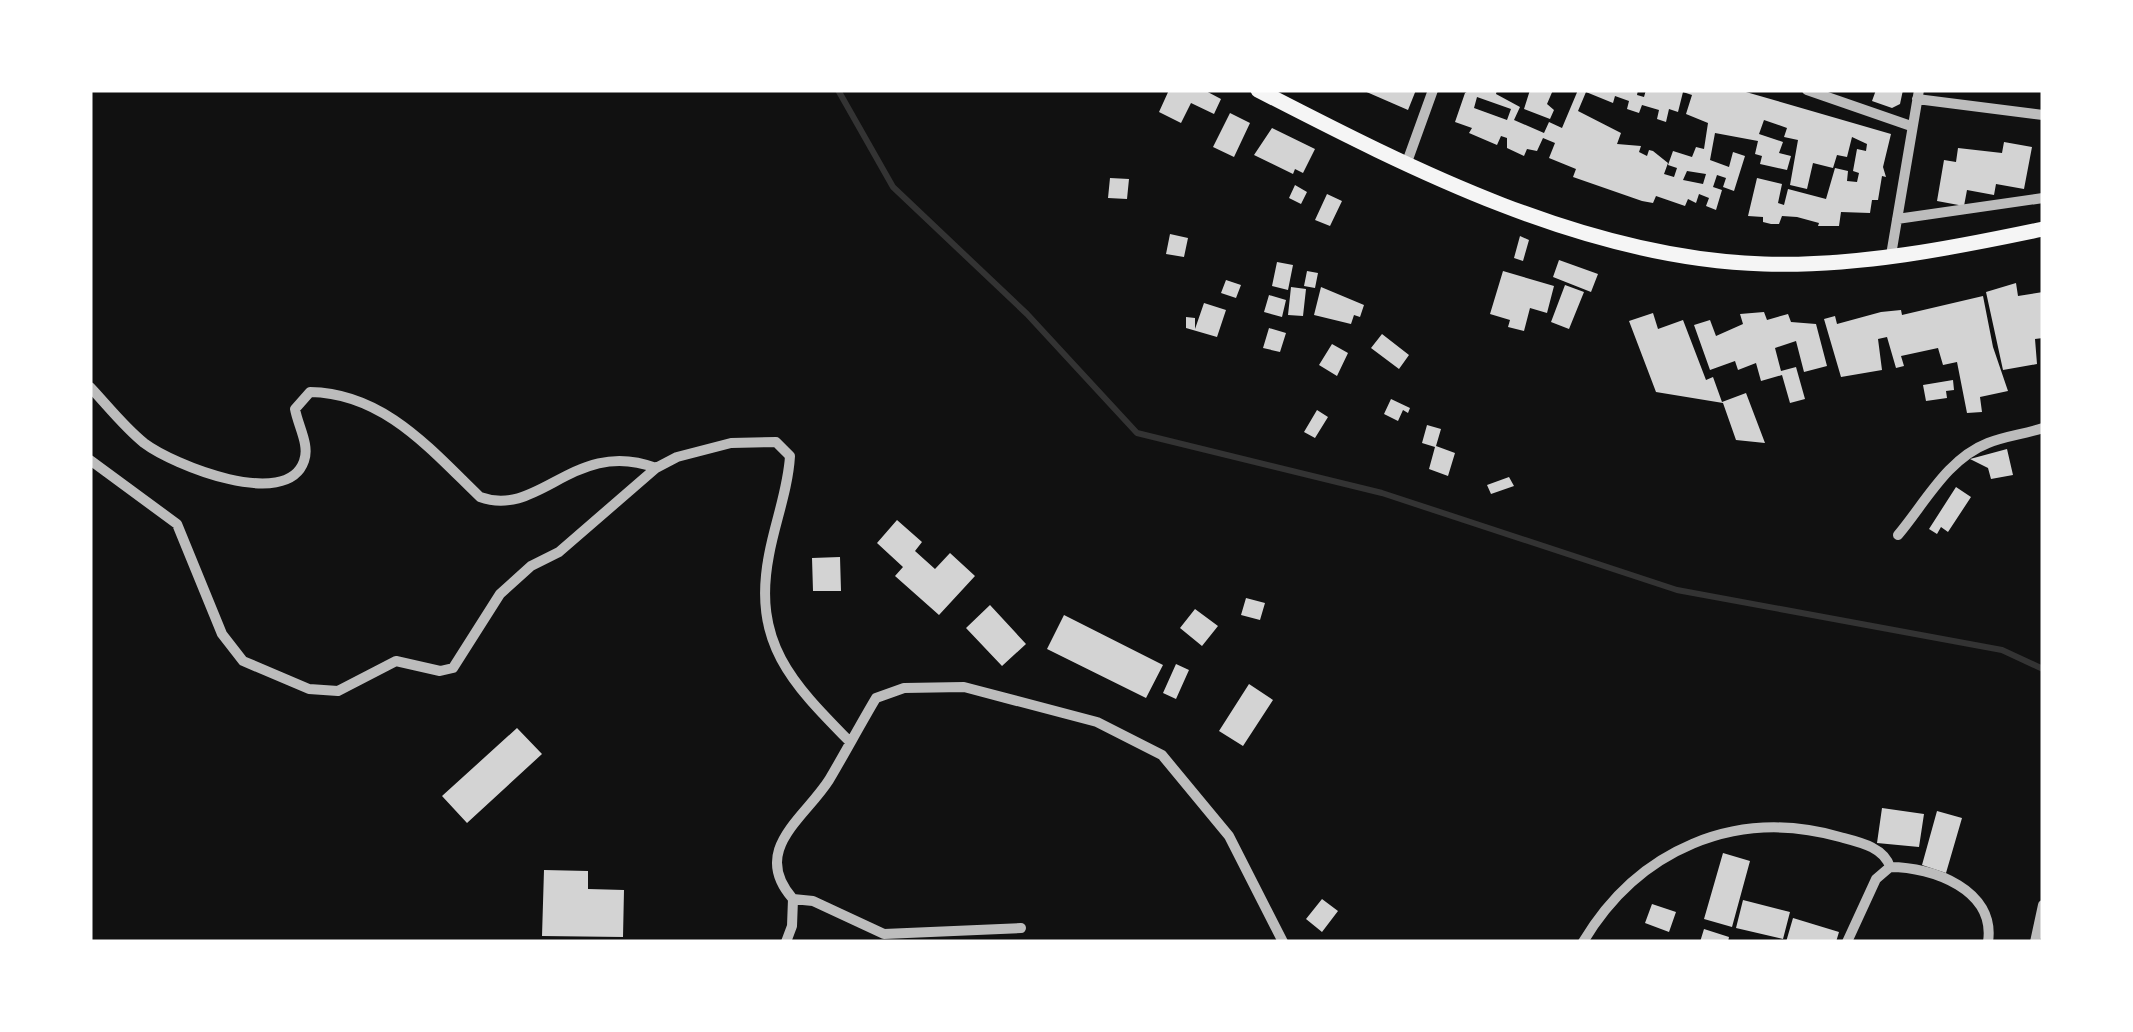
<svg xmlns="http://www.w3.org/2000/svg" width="2133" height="1032" font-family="'Titillium Web',sans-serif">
<rect width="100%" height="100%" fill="#111"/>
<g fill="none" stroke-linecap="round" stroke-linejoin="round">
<!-- stream -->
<path stroke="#333" stroke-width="6" d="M 838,90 L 893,187 L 1027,314 L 1137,433 L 1382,493 L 1677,590 L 2002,650 L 2043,669"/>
</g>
<!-- building -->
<path fill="#d3d3d3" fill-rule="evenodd" d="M 1169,90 L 1204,90 L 1221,99 L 1214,114 L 1191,103 L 1181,123 L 1159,112 Z
M 1362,90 L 1416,90 L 1408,110 Z
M 1470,90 L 1497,90 L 1496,94 L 1520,107 L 1514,120 L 1544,133 L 1549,122 L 1562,128 L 1578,90 L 1638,90 L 1637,95 L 1644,97 L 1646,90 L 1739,90 L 1891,134 L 1883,167 L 1886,177 L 1882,176 L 1878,200 L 1872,200 L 1870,213 L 1841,212 L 1839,226 L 1818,226 L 1819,223 L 1797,217 L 1782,216 L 1779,224 L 1771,224 L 1763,222 L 1763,217 L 1748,216 L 1757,178 L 1782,184 L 1778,203 L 1784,205 L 1788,189 L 1826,199 L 1835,168 L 1848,171 L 1847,181 L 1857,182 L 1859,173 L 1853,171 L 1857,149 L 1866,151 L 1867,144 L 1852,137 L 1847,157 L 1837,155 L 1833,168 L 1813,163 L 1807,189 L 1790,185 L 1798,140 L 1784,137 L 1787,128 L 1764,120 L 1759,134 L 1783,142 L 1779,153 L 1791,156 L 1787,170 L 1760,164 L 1762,156 L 1755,154 L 1758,141 L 1715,133 L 1710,160 L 1729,167 L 1733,152 L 1745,156 L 1734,191 L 1723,187 L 1726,178 L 1717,175 L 1713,187 L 1722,190 L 1716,210 L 1706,206 L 1709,198 L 1699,194 L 1696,203 L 1688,199 L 1685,206 L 1656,196 L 1653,203 L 1642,201 L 1573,177 L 1576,169 L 1549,158 L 1555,143 L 1543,138 L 1537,151 L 1527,149 L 1524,156 L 1507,148 L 1507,138 L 1501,136 L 1497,145 L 1469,133 L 1472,128 L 1455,122 L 1465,93 ZM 1586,92 L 1613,103 L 1615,96 L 1629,101 L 1627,109 L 1639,113 L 1642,105 L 1659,110 L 1657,119 L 1666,122 L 1669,109 L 1678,112 L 1683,92 L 1692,95 L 1686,114 L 1708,123 L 1704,149 L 1696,147 L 1692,157 L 1673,151 L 1668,165 L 1677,168 L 1674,177 L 1664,174 L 1668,163 L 1653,151 L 1649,150 L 1647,156 L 1639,152 L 1641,146 L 1617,144 L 1621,133 L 1578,111 ZM 1477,97 L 1511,109 L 1507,120 L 1474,108 ZM 1687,171 L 1706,174 L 1703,184 L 1683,180 Z
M 1530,90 L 1553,90 L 1547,104 L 1554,110 L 1550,119 L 1524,109 Z
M 1876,90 L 1903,90 L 1900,104 L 1892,108 L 1872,101 Z
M 1230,113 L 1250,123 L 1234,157 L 1213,147 Z
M 1272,128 L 1315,149 L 1303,173 L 1295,169 L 1293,174 L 1254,155 Z
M 2004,142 L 2032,147 L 2024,189 L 1996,184 L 1994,195 L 1967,190 L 1964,206 L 1937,201 L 1944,160 L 1956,162 L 1958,148 L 2002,153 Z
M 1110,178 L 1129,179 L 1127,199 L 1108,198 Z
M 1295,185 L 1307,192 L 1301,204 L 1289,198 Z
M 1327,194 L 1342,201 L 1330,226 L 1315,220 Z
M 1170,234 L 1188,238 L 1184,257 L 1166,254 Z
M 1520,236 L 1529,240 L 1523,261 L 1514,258 Z
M 1559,260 L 1598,274 L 1591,292 L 1553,277 Z
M 1277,262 L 1293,265 L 1288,290 L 1272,286 Z
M 1307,271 L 1318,273 L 1315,288 L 1304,286 Z
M 1503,271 L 1554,286 L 1547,313 L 1530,308 L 1524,331 L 1508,327 L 1510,320 L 1490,314 Z
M 1226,280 L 1241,285 L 1236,298 L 1221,293 Z
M 2016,283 L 2018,296 L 2043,292 L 2043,338 L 2035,339 L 2037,364 L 2003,370 L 1986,292 Z
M 1565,285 L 1584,292 L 1569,329 L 1551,322 Z
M 1291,287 L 1306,289 L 1303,316 L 1288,315 Z
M 1321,287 L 1364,305 L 1360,317 L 1354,315 L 1351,324 L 1314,315 Z
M 1269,295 L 1286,300 L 1282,317 L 1264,312 Z
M 1983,296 L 1993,347 L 2008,391 L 1980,397 L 1982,412 L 1967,413 L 1957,362 L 1943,365 L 1938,348 L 1901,356 L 1904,366 L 1896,368 L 1887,337 L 1878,339 L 1882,370 L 1841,377 L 1824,319 L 1835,316 L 1837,324 L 1881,312 L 1901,310 L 1902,315 Z
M 1204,303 L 1226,310 L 1217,337 L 1186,328 L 1186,317 L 1195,318 L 1195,329 Z
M 1764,312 L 1767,320 L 1788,314 L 1791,322 L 1816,324 L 1827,366 L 1804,372 L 1796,341 L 1775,348 L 1781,371 L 1796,367 L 1805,399 L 1790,403 L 1782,375 L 1761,381 L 1756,363 L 1738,370 L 1735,361 L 1710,370 L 1694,325 L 1710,320 L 1716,336 L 1743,324 L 1740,314 Z
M 1653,313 L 1658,329 L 1683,320 L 1706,380 L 1713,377 L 1722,402 L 1746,393 L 1765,443 L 1736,440 L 1723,403 L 1656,392 L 1629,321 Z
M 1269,328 L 1286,333 L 1280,352 L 1263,348 Z
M 1382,334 L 1409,355 L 1399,369 L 1371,348 Z
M 1332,344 L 1348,353 L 1337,376 L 1319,365 Z
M 1953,380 L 1954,390 L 1946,391 L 1947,398 L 1926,401 L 1923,385 Z
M 1391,399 L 1410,408 L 1408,413 L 1403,410 L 1398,421 L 1384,414 Z
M 1317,410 L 1328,417 L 1315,438 L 1304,432 Z
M 1427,425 L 1441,429 L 1436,446 L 1455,453 L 1448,476 L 1429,469 L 1435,447 L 1422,443 Z
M 2007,449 L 2013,475 L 1991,479 L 1988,468 L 1970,459 Z
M 1509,477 L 1514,486 L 1491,494 L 1487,485 Z
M 1956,487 L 1971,497 L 1948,532 L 1941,527 L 1937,534 L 1929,529 Z
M 897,520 L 922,542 L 915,551 L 935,569 L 950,553 L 975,576 L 939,615 L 895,576 L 903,567 L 877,543 Z
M 840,557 L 841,591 L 813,591 L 812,558 Z
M 1246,598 L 1265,603 L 1260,620 L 1241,615 Z
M 990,605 L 1026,644 L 1002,666 L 966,628 Z
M 1195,609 L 1218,626 L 1202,646 L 1180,628 Z
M 1064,615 L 1163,665 L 1146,698 L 1047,649 Z
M 1176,664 L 1189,670 L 1176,699 L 1163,693 Z
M 1249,684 L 1273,700 L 1243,746 L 1219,731 Z
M 517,728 L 542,754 L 467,823 L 442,796 Z
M 1882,808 L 1924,814 L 1919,847 L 1877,843 Z
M 1937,811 L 1962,818 L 1946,873 L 1922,865 Z
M 1723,853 L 1750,861 L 1732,927 L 1704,919 Z
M 544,870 L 588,871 L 588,889 L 624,890 L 623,937 L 542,936 Z
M 1322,899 L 1338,911 L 1322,932 L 1306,919 Z
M 1743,900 L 1790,912 L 1783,939 L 1736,928 Z
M 1652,904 L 1676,912 L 1669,932 L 1645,923 Z
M 1793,918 L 1839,932 L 1836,942 L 1786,942 Z
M 1704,929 L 1729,937 L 1728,942 L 1700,942 Z"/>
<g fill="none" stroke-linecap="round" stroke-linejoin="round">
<!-- minor -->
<path stroke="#bcbcbc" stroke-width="10" d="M 1807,90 L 1911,126
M 1917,99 L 2043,115
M 1407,162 L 1433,90
M 1897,219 L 2043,198
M 1891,255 L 1919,90
M 90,387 C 107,405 124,427 144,443 C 173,465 287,511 304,461 C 310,445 298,426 295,409 L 310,392 C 384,393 431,450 480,497 C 540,519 574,437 656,468
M 90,460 L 177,524 L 222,634 L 243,661 L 309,689 L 338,691 L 396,661 L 440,671 L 453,668 L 500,594 L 531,566 L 559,552 L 656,468 L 677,457 L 731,443 L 776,442 L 790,456 C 788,490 775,522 769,555 C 752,643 792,683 850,742
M 1898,535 C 1925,503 1947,459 1988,443 C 2005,436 2025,434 2043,428
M 793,899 L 813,901 L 884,934 L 1021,928
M 786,942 L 792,926 L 793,899 C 750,850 804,819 829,780 C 845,753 860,725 876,698 L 904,688 L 964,687 L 1097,722 L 1162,755 L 1229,836 L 1283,942
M 1583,942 C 1638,850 1735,807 1840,837 C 1859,842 1884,847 1890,867
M 1847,942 L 1876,879 L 1890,867 C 1933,867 1996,890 1988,942
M 2035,942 L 2043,905"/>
<!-- secondary -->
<path stroke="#f5f5f5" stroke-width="15" d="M 1258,90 C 1413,170 1587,259 1764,264 C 1857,267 1953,248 2043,229"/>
</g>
<!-- border -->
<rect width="2133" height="1032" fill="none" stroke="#ffffff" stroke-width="185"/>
</svg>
